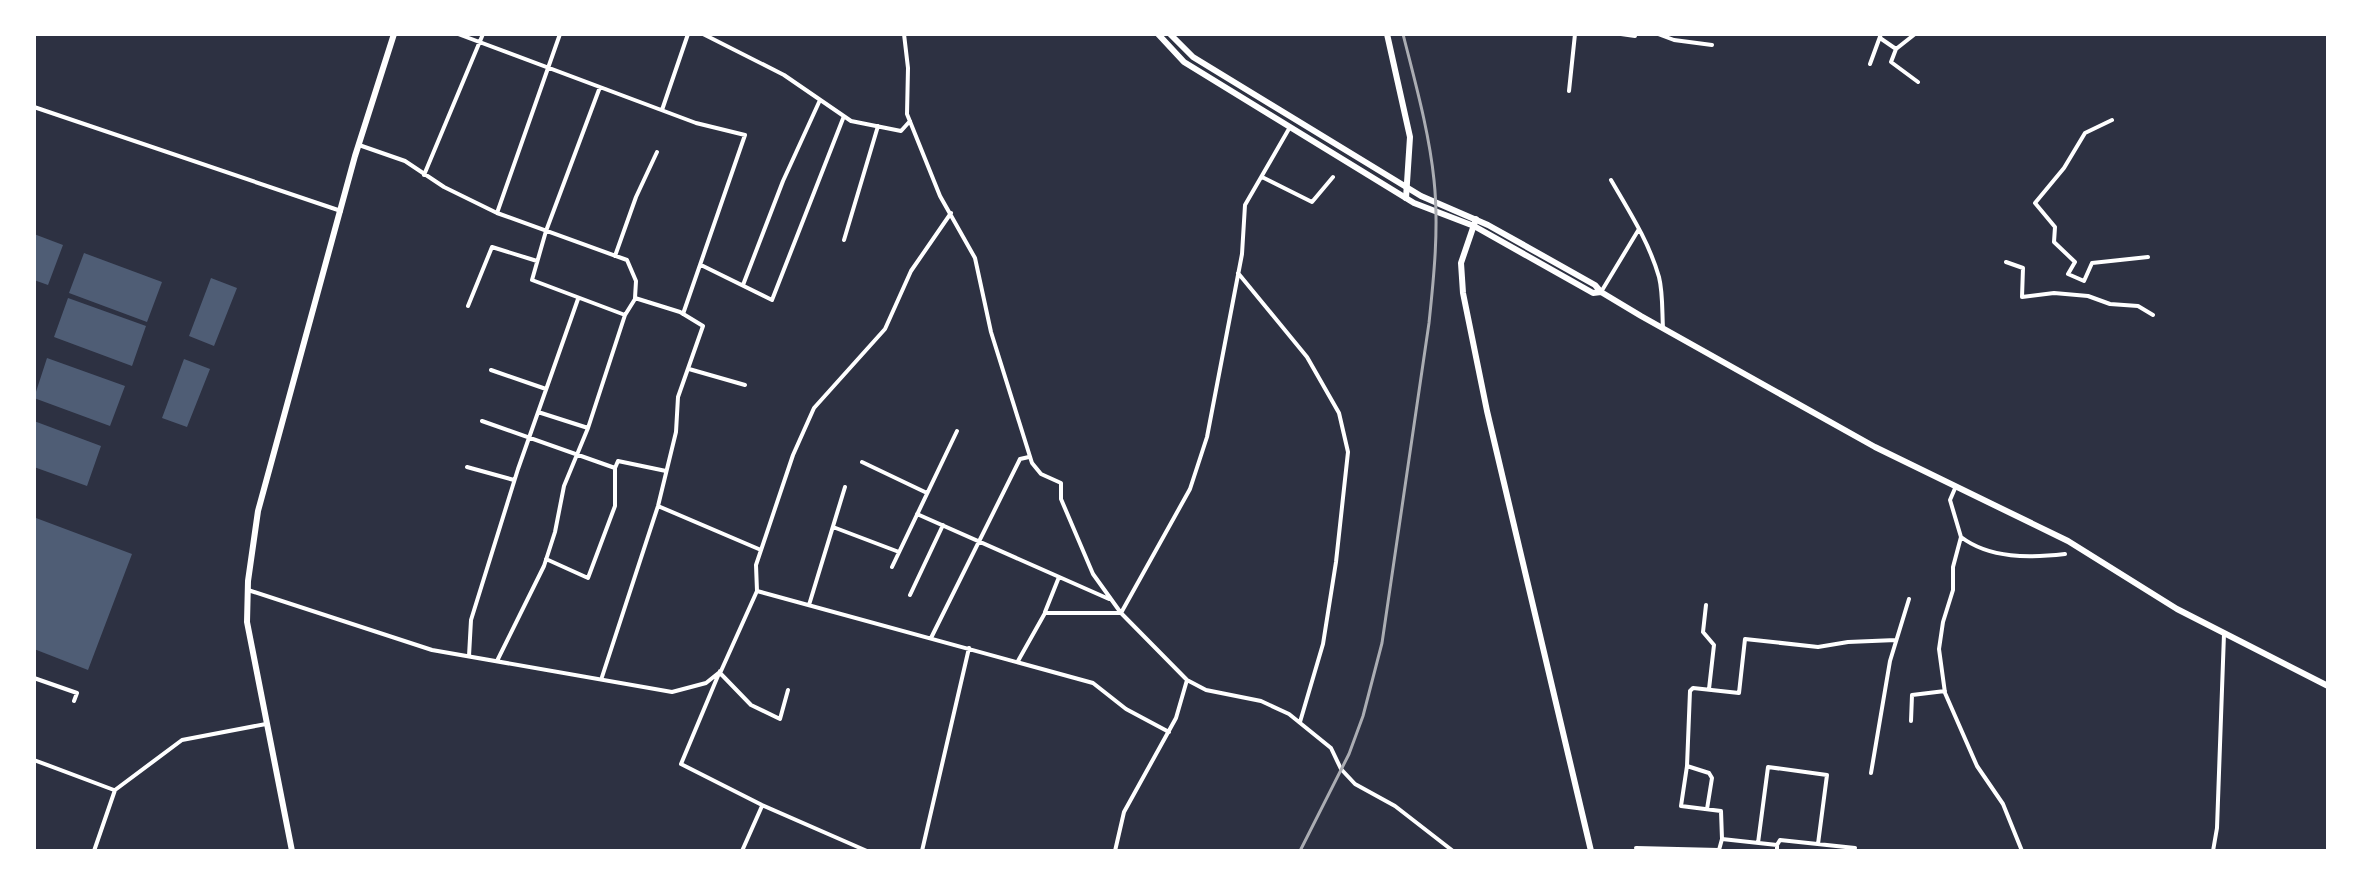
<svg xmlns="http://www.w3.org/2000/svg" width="2362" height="885" font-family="'Titillium Web',sans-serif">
<rect width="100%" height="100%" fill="#2d3142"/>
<!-- water -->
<path fill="#4f5d75" d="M 34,234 L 63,245 L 48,285 L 34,280 Z
M 84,253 L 162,282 L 147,322 L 69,293 Z
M 211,278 L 237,288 L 214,346 L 189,336 Z
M 68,298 L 146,326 L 132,366 L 54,337 Z
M 47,358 L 125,386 L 110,426 L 34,398 Z
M 184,359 L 210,369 L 187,427 L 162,418 Z
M 34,421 L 101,446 L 87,486 L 34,467 Z
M 36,518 L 132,554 L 88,670 L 34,649 L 34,525 Z"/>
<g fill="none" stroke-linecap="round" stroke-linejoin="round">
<!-- minor -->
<path stroke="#fff" stroke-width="4" d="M 458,34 L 696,123 L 745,135 L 683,314
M 703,34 L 784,75 L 851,121 L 901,131 L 910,121
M 904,34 L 908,68 L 907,114 L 940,196 L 975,258 L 991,332 L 1032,463 L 1041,474 L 1061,483 L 1061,499 L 1093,574 L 1121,613 L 1187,680 L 1206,690 L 1261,701 L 1289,714 L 1331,748 L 1341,769 L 1355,784 L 1395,806 L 1453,851
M 1621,34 L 1635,36
M 1658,34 L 1674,40 L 1712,45
M 1915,34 L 1896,49 L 1891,62 L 1918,82
M 1880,38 L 1896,49
M 1870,64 L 1881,34
M 600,87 L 546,231 L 532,280 L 625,315
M 1569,91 L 1575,34
M 34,107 L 341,211
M 662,110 L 688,34
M 2112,120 L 2085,133 L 2064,168 L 2035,203 L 2055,227 L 2054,242 L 2075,262 L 2068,274 L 2084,281 L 2092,263 L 2148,257
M 359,145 L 405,161 L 444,187 L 497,213 L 627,260 L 636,281 L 635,298 L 680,312 L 703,326 L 678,397 L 676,432 L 658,506 L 602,677
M 424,175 L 483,34
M 1262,177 L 1312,202 L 1333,177
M 1611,180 C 1629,211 1649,242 1659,277 C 1663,293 1662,312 1663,328
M 497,213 L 560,34
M 844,240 L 878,126
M 615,256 L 636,197 L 657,152
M 2006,262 L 2023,268 L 2022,297 L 2054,293 L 2088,296 L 2110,304 L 2138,306 L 2153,315
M 701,265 L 772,300 L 844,116
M 1238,273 L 1307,357 L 1339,413 L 1348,452 L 1336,562 L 1323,644 L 1300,722
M 743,285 L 783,181 L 820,100
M 1601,292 L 1639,229
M 468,306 L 492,247 L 537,261
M 689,369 L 745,385
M 491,370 L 546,389
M 538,412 L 588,428
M 482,421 L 615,468
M 862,462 L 927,493
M 467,467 L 514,480
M 1956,486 L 1950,500 L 1961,537 L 1953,567 L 1953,590 L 1943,622 L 1939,649 L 1945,693 L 1977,766 L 2003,804 L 2022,851
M 658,506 L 761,550
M 917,514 L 1109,599
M 833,527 L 899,552
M 1961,537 C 1990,559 2030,558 2065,554
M 546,559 L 588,578 L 615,506 L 615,468 L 618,461 L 666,471
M 892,567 L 957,431
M 248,590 L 432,650 L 672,692 L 706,683 L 721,671 L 757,591 L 756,565 L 793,455 L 814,408 L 885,329 L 911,271 L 951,213
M 757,591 L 1093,683 L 1126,709 L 1169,732
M 910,595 L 943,525
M 809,605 L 845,487
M 1706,605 L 1703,632 L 1714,645 L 1709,689
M 1045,612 L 1059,577
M 1121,613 L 1190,489 L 1207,437 L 1242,254 L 1245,205 L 1290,127
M 931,638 L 1020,459 L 1029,457
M 469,656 L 471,620 L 518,469 L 578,299
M 497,661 L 544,566 L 555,532 L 564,486 L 588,428 L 625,315 L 635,299
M 1018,661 L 1045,613 L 1121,613
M 720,671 L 681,764 L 762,805 L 867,851
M 720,673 L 751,705 L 780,719 L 788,690
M 34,678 L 77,693 L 74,701
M 1911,721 L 1912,695 L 1945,691
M 34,760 L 114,790
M 1687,766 L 1709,773 L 1712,778 L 1707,809
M 1871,773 L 1890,661 L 1909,599
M 1722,839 L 1721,811 L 1681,806 L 1687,766 L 1690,691 L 1693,688 L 1739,693 L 1745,639 L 1818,647 L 1848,642 L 1896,640
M 1758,843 L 1768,767 L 1827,775 L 1818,844
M 1777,845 L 1780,840 L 1855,848
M 1636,848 L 1719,850 L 1722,839 L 1777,845 L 1777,851
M 94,851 L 115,790 L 182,740 L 266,724
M 742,851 L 762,806
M 922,851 L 969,648
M 1115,851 L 1124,812 L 1176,718 L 1187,680
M 2213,851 L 2217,828 L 2224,634"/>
<!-- tertiary -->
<path stroke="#fff" stroke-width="6" d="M 1158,34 L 1184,62 L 1414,203 L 1474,226 L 1593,293 L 1601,292
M 1170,34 L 1193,57 L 1421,196 L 1488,225 L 1595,285 L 1601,292 L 1641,316 L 1875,447 L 2068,541 L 2177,609 L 2328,686
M 292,851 L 247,622 L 248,581 L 258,511 L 355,156 L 394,34"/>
<!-- secondary -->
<path stroke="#fff" stroke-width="6" d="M 1387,34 L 1410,137 L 1406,198
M 1476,219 L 1461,263 L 1463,293 L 1487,411 L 1591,851"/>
<!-- rail -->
<path stroke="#abadb3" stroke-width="3" d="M 1300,851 L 1349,754 L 1363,716 L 1382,643 L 1429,323 C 1434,276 1439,227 1434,180 C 1429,131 1415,82 1403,34"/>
</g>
<!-- border -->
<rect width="2362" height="885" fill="none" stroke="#ffffff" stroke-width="72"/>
</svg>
